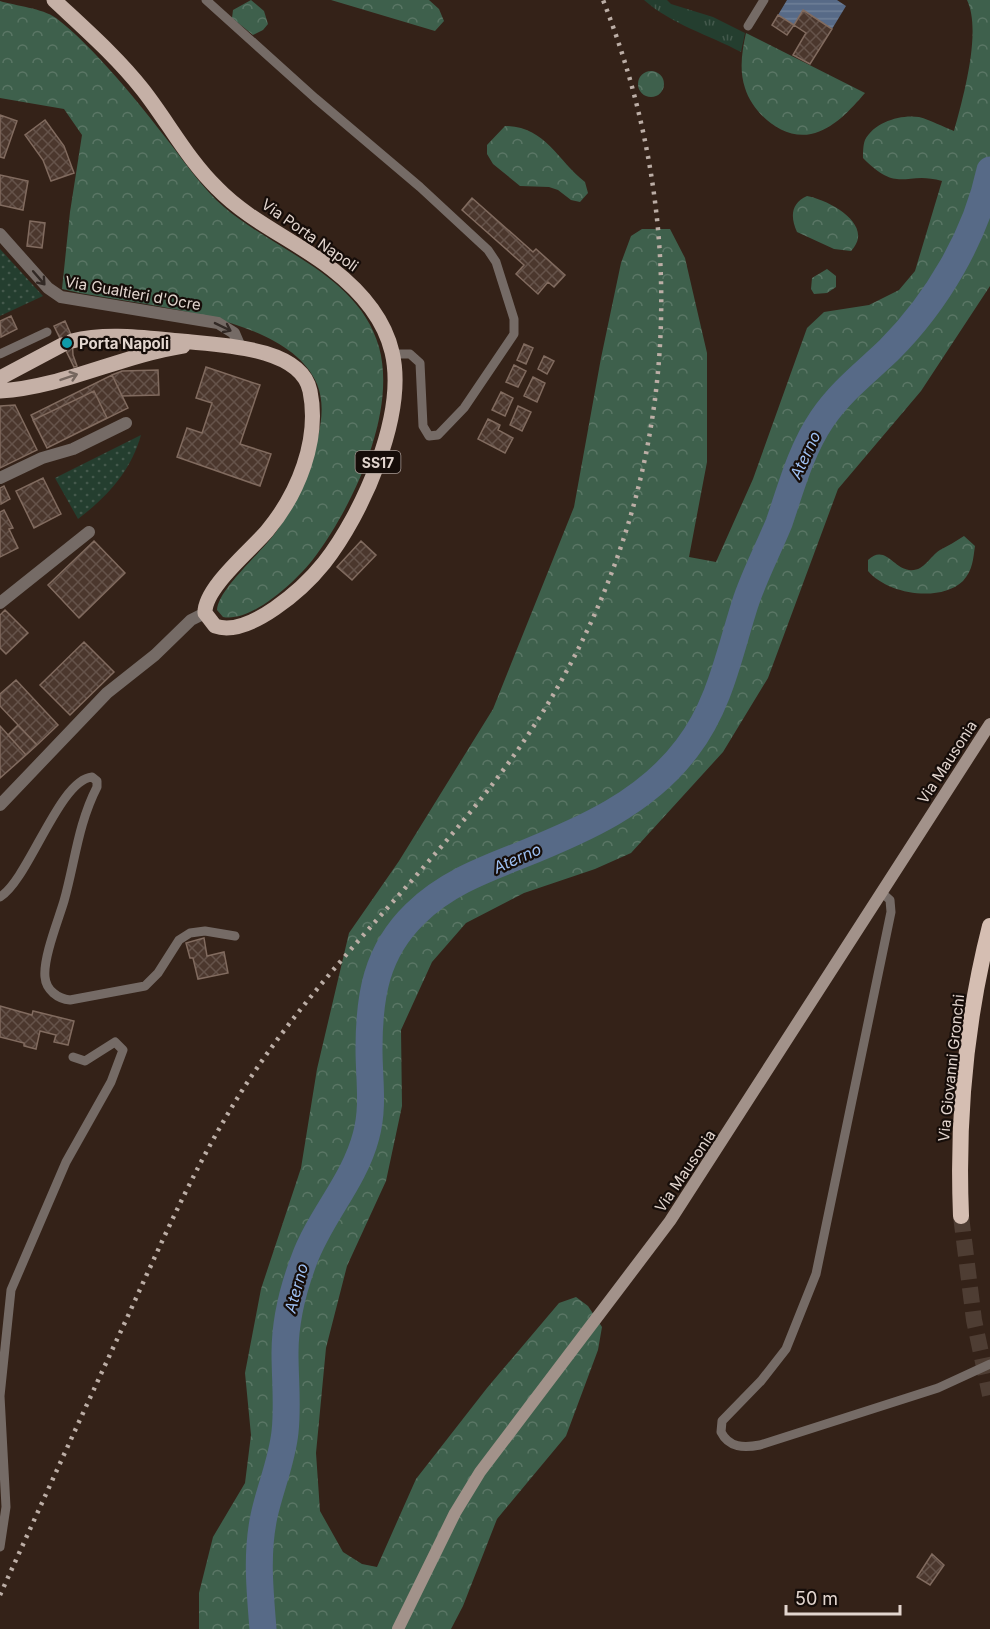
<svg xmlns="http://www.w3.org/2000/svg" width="990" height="1629" font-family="Inter,sans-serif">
<defs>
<pattern id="grass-tufts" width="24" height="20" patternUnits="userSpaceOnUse" patternTransform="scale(1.5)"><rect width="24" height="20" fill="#243e2f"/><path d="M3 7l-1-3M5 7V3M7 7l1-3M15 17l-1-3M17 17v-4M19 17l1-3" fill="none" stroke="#44594c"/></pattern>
<pattern id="forest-crowns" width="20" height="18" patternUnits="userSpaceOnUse" patternTransform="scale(1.5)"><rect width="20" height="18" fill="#3e604c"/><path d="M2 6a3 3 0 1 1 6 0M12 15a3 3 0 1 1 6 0" fill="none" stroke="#5a7665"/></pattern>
<pattern id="park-dots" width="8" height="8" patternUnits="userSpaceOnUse" patternTransform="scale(1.5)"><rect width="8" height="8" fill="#243e2f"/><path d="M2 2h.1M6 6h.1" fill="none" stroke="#44594c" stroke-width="1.8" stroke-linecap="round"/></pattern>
<pattern id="water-rules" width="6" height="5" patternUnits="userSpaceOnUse" patternTransform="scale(1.5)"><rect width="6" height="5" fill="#576a87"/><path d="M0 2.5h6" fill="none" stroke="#6f7f97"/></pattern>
<pattern id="building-cross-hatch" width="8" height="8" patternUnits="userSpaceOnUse" patternTransform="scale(1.5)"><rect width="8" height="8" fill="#4b372d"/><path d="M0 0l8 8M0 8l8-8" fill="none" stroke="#65534a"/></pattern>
</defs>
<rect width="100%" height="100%" fill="#342218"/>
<!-- grass -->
<path fill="url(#grass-tufts)" d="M 644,0 L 667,0 L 671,4 L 713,17 L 745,33 L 741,52 C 709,35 671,24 644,0 Z"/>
<!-- forest -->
<path fill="url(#forest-crowns)" d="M 251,0 L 264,11 L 268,24 L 263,30 L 253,35 L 232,18 L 233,10 Z
M 331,0 L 429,0 L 439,9 L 444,21 L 435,31 Z
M 967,0 L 990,0 L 990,286 L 921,391 L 838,489 L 768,678 L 723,752 L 631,853 L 595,869 L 524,893 L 466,923 L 432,962 L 401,1030 L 402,1106 L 386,1181 L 347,1266 L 326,1348 L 316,1453 L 320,1511 L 343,1552 L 362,1564 L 377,1567 L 416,1479 L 487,1388 L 559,1303 L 576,1297 L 588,1306 L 602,1327 L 598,1350 L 566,1436 L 497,1519 L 463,1606 L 451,1629 L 199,1629 L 199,1593 L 213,1537 L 245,1483 L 251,1435 L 245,1373 L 261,1289 L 301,1168 L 317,1069 L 349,933 L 399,861 L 493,709 L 574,507 L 601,358 L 621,263 L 631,236 L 642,229 L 670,229 L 685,258 L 707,353 L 707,462 L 689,557 L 716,562 L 753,479 L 807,328 L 824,312 L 869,305 L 899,290 L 915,271 L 942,181 C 905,170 899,195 863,158 C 863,153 863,145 865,140 C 874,122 901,114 919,117 C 931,120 943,127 954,131 C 963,98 982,31 967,0 Z
M 0,1 C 16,6 42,8 56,18 C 94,47 139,103 169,142 C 186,164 203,189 224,207 C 275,251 359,275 379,347 C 397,412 354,503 317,554 C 301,577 253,623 223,617 L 217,610 C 218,589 263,551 276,532 C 297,503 311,472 318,437 C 322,420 324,401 317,384 C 286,311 129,306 62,289 L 70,212 L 82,135 L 64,109 L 0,98 Z
M 746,33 L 865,93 C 851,109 834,129 811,134 C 783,140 753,114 745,88 C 739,70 742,51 746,33 Z
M638 84a13 13 0 1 1 26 0a13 13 0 1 1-26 0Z
M 505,126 C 545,126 557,160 585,182 L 588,193 L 580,202 L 571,200 L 558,190 L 549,187 L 520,186 L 493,164 L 487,154 L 487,145 Z
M 807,196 C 829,200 876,225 851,251 L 834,249 L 797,232 C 790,217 791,203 807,196 Z
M 827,269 L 836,276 L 836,287 L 827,293 L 814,294 L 811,289 L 812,278 Z
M 964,536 L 975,546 C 973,559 973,570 963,581 C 940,603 887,594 868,571 L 868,560 C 885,544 893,568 909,570 C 924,572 929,557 940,550 C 948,546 956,541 964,536 Z"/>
<!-- park -->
<path fill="url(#park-dots)" d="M 0,249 L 43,296 L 0,316 Z
M 141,435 C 131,471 107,497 78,519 L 55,478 Z"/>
<!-- water -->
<path fill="url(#water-rules)" d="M 787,0 L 837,0 L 846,6 L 832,29 L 803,10 L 794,25 L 778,15 Z"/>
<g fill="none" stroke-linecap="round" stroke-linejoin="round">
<!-- river -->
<path stroke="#576a87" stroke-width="27" d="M 263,1629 C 260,1591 256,1554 264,1516 C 270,1488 282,1461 285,1432 C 288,1405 285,1380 285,1353 C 285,1322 293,1289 304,1260 C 320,1216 354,1182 366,1136 C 374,1107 369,1079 369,1049 C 369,996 376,952 415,914 C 445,884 483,870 521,855 C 583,830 646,803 687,748 C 720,705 729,654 745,604 C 754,576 768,550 779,523 C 791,488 801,450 822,419 C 841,391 865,373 889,350 C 937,302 976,236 990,170"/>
</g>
<!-- building -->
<path fill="url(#building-cross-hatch)" stroke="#816b5f" stroke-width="1.5" d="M 803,10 L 832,29 L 810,64 L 793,55 L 806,33 L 794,25 Z
M 778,15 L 794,25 L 787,35 L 772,25 Z
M 0,115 L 17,121 L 4,158 L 0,157 Z
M 45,120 L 64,146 L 74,173 L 51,181 L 43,160 L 25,135 Z
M 0,175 L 28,181 L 23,210 L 0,205 Z
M 472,198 L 533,252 L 536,249 L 565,275 L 554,287 L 548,282 L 538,294 L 516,274 L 524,265 L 462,210 Z
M 30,221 L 45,223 L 42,248 L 27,246 Z
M 11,316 L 17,329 L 1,337 L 0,321 Z
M 65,321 L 72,337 L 73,355 L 77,366 L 74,367 L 54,326 Z
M 524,344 L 533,348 L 526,364 L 517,360 Z
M 544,356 L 554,361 L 547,374 L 538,369 Z
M 514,365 L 526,371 L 518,387 L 506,382 Z
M 206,367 L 260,385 L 240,444 L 271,454 L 260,486 L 177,457 L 187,428 L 202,433 L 212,403 L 196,398 Z
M 158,370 L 159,395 L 122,396 L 112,375 L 122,371 Z
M 112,375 L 128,408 L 47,448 L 31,415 Z
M 533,377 L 545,383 L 537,402 L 524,396 Z
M 94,391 L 107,418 L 47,448 L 33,420 Z
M 501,392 L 513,398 L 505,416 L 492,410 Z
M 15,405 L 37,450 L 0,468 L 0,406 Z
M 518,406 L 531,412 L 522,431 L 510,425 Z
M 488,419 L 500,425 L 498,430 L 513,438 L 505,453 L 478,439 Z
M 43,478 L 61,514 L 34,528 L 16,491 Z
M 4,486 L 10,499 L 1,504 L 0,488 Z
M 4,510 L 13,528 L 9,529 L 18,548 L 0,557 L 0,512 Z
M 94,541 L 125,573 L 79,618 L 48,585 Z
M 361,541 L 376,555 L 352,580 L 337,567 Z
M 5,610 L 28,633 L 6,654 L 0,648 L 0,615 Z
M 84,642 L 114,672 L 70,715 L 40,685 Z
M 16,680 L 58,725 L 37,745 L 0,706 L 0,694 Z
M 18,725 L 37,745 L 26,755 L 8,735 Z
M 0,726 L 26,755 L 0,778 Z
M 204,938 L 207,956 L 224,952 L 228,973 L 198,979 L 193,958 L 190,958 L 186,943 Z
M 0,1006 L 32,1015 L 33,1011 L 74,1021 L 68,1045 L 54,1042 L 56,1035 L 40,1031 L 36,1049 L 24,1046 L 24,1043 L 0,1037 Z
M 932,1554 L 944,1565 L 930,1585 L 917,1577 Z"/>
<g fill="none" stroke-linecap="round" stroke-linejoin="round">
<!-- trunk-tunnel -->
<path stroke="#4e3d33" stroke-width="16" stroke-dasharray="16 8" stroke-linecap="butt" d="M 961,1216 L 974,1320 L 990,1395"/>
<!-- service -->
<path stroke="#756b66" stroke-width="9" d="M 206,0 L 315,98 L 420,187 L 488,250 L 496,262 L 514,319 L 514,334 L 464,408 L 438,435 L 429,436 L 423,426 L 420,363 L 410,354 L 392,354
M 748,26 L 764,0
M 0,354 L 47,332
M 881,892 L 890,900 L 891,912 L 816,1274 L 786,1349 L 761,1381 L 722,1421 L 721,1432 C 729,1448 744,1448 760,1445 L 938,1388 L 990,1364
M 0,897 C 29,879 59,780 92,777 L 97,781 L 97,787 C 78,824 75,862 64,901 C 58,921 43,958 45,977 C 46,990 58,999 70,1000 L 145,986 L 158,973 L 179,940 L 190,933 L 205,931 L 235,936
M 0,1547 L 6,1507 L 0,1396 L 11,1290 L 66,1162 L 111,1082 L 123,1050 L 115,1042 L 85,1061 L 73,1057"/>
<!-- minor -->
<path stroke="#756b66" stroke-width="12" d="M 0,234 L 48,288 L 61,297 L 218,323 L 234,333 L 240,347
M 0,478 L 42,458 L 73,449 L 126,423
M 0,603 L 89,532
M 0,805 L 107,693 L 155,655 L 191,620 L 205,613"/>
<!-- secondary -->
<path stroke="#a2928a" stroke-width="12" d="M 398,1629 L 455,1513 L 480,1472 L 670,1221 L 990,724"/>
<!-- primary -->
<path stroke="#c5b0a6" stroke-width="15" d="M 54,0 C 85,29 117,57 143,90 C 168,122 188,160 217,188 C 250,222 295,240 332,269 C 359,290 384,318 392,352 C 407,415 362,515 324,563 C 304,588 249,638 215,626 L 205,613 C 204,588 251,550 267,531 C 298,494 320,440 310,391 C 301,346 217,345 181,341 C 146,338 107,332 72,341
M 0,378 L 62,345
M 0,391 C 63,387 120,356 183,346"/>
<!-- trunk -->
<path stroke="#d5beb2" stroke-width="16" d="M 961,1216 C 957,1119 966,1020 990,926"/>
<!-- rail -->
<path stroke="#bcaea6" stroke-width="4.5" stroke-dasharray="3 6" stroke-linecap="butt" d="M 0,1595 C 42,1503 84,1410 127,1318 C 163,1239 198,1159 245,1086 C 318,973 420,881 501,773 C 671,547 707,264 603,0"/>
</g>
<!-- one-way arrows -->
<defs><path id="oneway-shaft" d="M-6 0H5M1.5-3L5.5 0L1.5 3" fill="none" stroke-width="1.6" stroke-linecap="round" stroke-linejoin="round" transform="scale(1.5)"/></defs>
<g stroke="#322925">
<use href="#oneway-shaft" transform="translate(39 278) rotate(49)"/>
<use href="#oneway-shaft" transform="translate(223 327) rotate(26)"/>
</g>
<use stroke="#76675f" href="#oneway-shaft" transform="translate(69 377) rotate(-19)"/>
<!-- markers -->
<circle fill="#0f9aa8" stroke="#160d09" stroke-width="2" cx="67" cy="343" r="6"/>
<g text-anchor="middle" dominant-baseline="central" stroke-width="4.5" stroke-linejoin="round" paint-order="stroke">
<!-- shield labels -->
<rect fill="#160d09" stroke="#a69a94" stroke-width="1.5" x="355.5" y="451" width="45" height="22" rx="4.5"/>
<g font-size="14" font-weight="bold" fill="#e3d6cf">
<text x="378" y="462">SS17</text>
</g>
<!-- street labels -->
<g font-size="15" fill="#e3d6cf" stroke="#160d09">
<text transform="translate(310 235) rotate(35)">Via Porta Napoli</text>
<text transform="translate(133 293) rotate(10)">Via Gualtieri d'Ocre</text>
<text transform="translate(947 762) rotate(-57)">Via Mausonia</text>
<text transform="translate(951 1068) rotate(-84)">Via Giovanni Gronchi</text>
<text transform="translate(685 1171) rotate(-56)">Via Mausonia</text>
</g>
<!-- poi labels -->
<g font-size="15" font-weight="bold" fill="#e3d6cf" stroke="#160d09" text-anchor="start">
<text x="79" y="343">Porta Napoli</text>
</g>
<!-- water labels -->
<g font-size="16" font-style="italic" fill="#9ec0f3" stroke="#160d09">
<text transform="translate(805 455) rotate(-65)">Aterno</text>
<text transform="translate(517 858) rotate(-24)">Aterno</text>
<text transform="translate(296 1288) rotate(-75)">Aterno</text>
</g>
</g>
<!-- scale -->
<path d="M786 1605v9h114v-9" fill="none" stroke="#e3d6cf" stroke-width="3"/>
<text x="795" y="1605" font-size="18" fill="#e3d6cf" stroke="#160d09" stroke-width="4.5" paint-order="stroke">50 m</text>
</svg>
